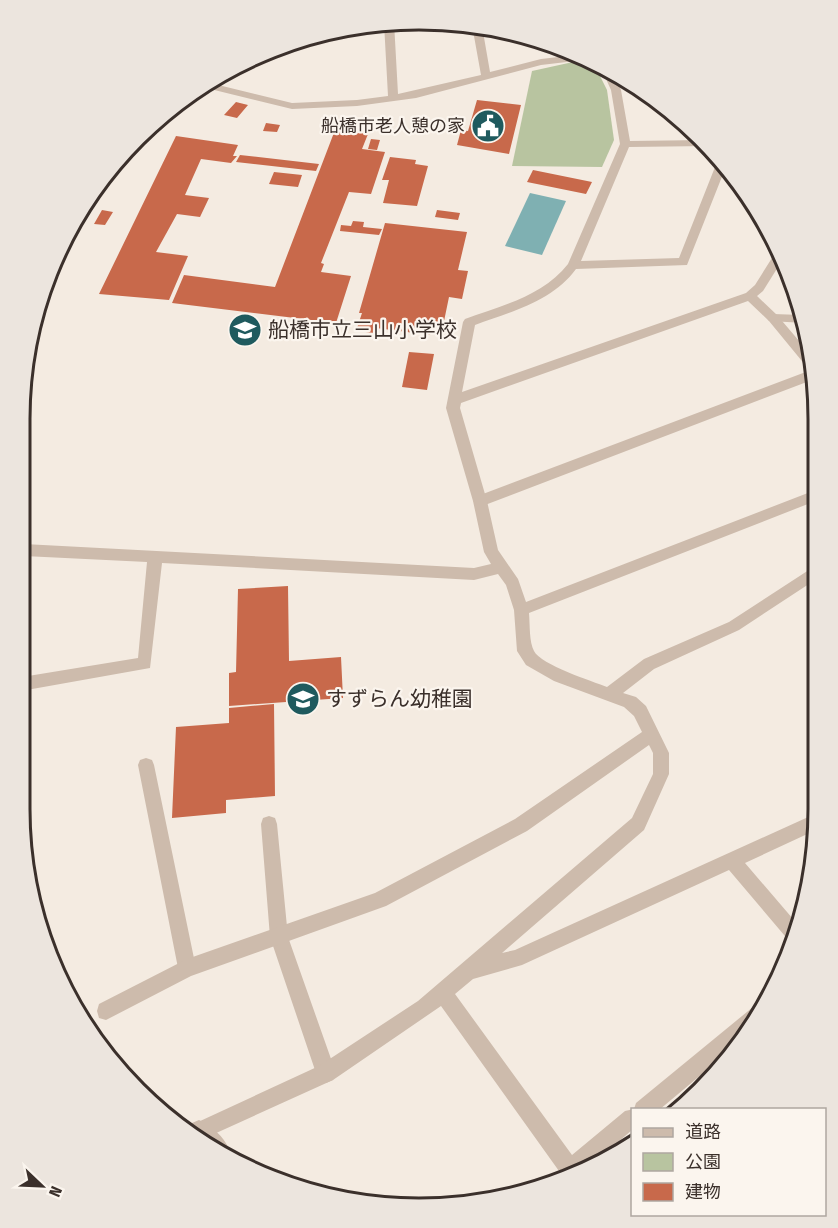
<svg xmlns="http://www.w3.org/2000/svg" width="838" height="1228" font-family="'Fira Sans Condensed','Noto Sans JP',sans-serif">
<rect width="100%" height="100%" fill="#f4ebe1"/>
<!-- green -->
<path fill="#b8c4a0" d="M 573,62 L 596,68 L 607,90 L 614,140 L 602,167 L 512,166 L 532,71 Z"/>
<!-- water -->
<path fill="#7fb0b2" d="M 530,193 L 566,201 L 542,255 L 505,246 Z"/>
<!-- building -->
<path fill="#c8694b" d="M 477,100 L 521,105 L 509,154 L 457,145 L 461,130 L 468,131 Z
M 236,102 L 248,105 L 237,118 L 224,115 Z
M 266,123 L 280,125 L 277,132 L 263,131 Z
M 335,130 L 368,134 L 362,149 L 385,152 L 371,194 L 349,192 L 321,263 L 324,264 L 321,272 L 351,276 L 336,323 L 172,303 L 184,275 L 275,287 Z
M 176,136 L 238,145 L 233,156 L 237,156 L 231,163 L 201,159 L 185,195 L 209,198 L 200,217 L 177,214 L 156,252 L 188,256 L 169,300 L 99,294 Z
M 371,139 L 380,140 L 377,150 L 368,149 Z
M 240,155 L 319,164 L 316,171 L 236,162 Z
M 390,157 L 416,160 L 415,164 L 428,166 L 417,206 L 383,203 L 389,180 L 382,180 Z
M 533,170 L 592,182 L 586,194 L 527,182 Z
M 274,172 L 302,175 L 298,187 L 269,184 Z
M 102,210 L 113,212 L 105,225 L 94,224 Z
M 437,210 L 460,213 L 458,220 L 435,217 Z
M 353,221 L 364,222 L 363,227 L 382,229 L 379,235 L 340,231 L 341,225 L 351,226 Z
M 385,223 L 467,232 L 458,270 L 468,271 L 462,299 L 449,297 L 443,326 L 433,324 L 430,335 L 376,328 L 375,333 L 356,331 L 362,313 L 359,313 Z
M 409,352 L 434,354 L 427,390 L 402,387 Z
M 288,586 L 289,661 L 341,657 L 343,698 L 229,706 L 229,673 L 236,672 L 238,589 Z
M 274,704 L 275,796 L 226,800 L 226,813 L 172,818 L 176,727 L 229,723 L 229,708 Z"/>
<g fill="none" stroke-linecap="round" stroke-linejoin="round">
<!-- lane -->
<path fill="#cdbbac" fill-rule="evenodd" d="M 773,314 L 802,315 L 805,323 L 769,321 L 767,318 Z
M 811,370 L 812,380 L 485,505 L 480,506 L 473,501 L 475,497 Z
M 146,758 L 152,760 L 154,765 L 196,968 L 193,974 L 187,977 L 181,974 L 178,968 L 138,765 L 140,760 Z
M 269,816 L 275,818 L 277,824 L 288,937 L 336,1073 L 333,1080 L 326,1083 L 319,1080 L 316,1073 L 270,937 L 261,824 L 263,818 Z
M 199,1120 C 211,1125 224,1137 229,1149 L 227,1154 L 189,1130 L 192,1123 Z"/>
<!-- street -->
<path fill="#cdbbac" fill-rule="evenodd" d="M 394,22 L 398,94 L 481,75 L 472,25 L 482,26 L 490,72 L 541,59 L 576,55 L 613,72 L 621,90 L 630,141 L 704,140 L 708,146 L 629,147 L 581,261 L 679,258 L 717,162 L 719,161 L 725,169 L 687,265 L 576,269 C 553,301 511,312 475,325 L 462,392 L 746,293 L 755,285 L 777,250 L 780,250 L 783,259 L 763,291 L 757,296 L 777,315 L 811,355 L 811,368 L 806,366 L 769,321 L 748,301 L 461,403 L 460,408 L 487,501 L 498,550 L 518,579 L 526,602 L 813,491 L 813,502 L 529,613 C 530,625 529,642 534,651 C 541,665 592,681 607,687 L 644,659 L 729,622 L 815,566 L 815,580 L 739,630 L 654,669 L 623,693 L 636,697 L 646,706 L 669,753 L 669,774 L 644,830 L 502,953 L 515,950 L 817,813 L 816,830 L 745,863 L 799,926 L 794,944 L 790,942 L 729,870 L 522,965 L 473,979 L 455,994 L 572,1155 L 625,1111 L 634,1109 L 636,1103 L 753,1007 L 760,1005 L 764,1006 L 745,1038 L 659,1110 L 632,1110 L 632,1130 L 583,1172 L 564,1178 L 441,1006 L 333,1080 L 203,1139 L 185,1128 L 319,1066 L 418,1001 L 632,818 L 653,774 L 653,753 L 649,745 L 527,831 L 386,906 L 191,976 L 106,1020 L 99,1018 L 97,1011 L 99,1004 L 187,959 L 375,893 L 515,819 L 642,732 L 634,716 L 624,707 L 554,681 L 526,665 L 517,651 L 514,610 L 506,585 L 498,574 L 474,580 L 162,563 L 150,668 L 21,691 L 22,677 L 138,658 L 147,562 L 24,556 L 24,544 L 474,568 L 491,564 L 484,552 L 473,501 L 446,408 L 463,322 L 465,319 C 501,306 543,296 568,264 L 620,144 L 611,90 L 602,70 L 575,61 L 541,65 L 416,98 L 357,106 L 292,109 L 198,86 L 206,82 L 292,103 L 357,100 L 388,96 L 384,23 Z"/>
</g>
<!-- icons -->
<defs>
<g id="civic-disc" transform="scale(1.725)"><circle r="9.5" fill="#1f5a5e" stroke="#fbf5ee"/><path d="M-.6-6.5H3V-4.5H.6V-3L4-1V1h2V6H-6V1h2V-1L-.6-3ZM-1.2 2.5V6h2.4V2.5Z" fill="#fff"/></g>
<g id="school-disc" transform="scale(1.725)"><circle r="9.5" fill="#1f5a5e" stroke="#fbf5ee"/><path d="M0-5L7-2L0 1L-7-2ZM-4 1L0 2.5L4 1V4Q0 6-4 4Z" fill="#fff"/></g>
</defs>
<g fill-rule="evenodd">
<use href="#civic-disc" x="488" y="126"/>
<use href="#school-disc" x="245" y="330"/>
<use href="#school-disc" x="303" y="699"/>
</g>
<g text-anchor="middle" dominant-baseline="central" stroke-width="4.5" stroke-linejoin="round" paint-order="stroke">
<!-- far-poi labels -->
<g font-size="18" fill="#3b302b" stroke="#fbf5ee" text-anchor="end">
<text x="465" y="126">船橋市老人憩の家</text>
</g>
<!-- poi labels -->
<g font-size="21" fill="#3b302b" stroke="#fbf5ee" text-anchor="start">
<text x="268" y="330">船橋市立三山小学校</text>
<text x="326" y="699">すずらん幼稚園</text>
</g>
</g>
<!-- crop -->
<path d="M0 0H838V1228H0ZM419 30H419A389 389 0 0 1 808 419V809A389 389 0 0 1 419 1198H419A389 389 0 0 1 30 809V419A389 389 0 0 1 419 30Z" fill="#ece5de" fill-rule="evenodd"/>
<path fill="none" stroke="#3b302b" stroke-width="3" d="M419 30H419A389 389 0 0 1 808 419V809A389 389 0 0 1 419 1198H419A389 389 0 0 1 30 809V419A389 389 0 0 1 419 30Z"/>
<!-- legend -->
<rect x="631" y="1108" width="195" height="108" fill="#fbf5ee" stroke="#aea6a0" stroke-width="1.5"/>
<rect x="643" y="1128" width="30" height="9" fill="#cdbbac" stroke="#aea6a0" stroke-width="1.5"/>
<text x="685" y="1138" font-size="18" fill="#3b302b">道路</text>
<rect x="643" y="1153" width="30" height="18" fill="#b8c4a0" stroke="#aea6a0" stroke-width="1.5"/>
<text x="685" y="1168" font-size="18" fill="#3b302b">公園</text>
<rect x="643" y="1183" width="30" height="18" fill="#c8694b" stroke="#aea6a0" stroke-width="1.5"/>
<text x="685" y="1198" font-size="18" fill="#3b302b">建物</text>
<!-- north arrow -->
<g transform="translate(42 1186) rotate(113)" stroke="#fbf5ee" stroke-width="4.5" paint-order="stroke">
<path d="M0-4.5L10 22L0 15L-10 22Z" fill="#3b302b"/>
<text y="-9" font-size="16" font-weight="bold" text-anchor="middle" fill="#3b302b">N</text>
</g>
</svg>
